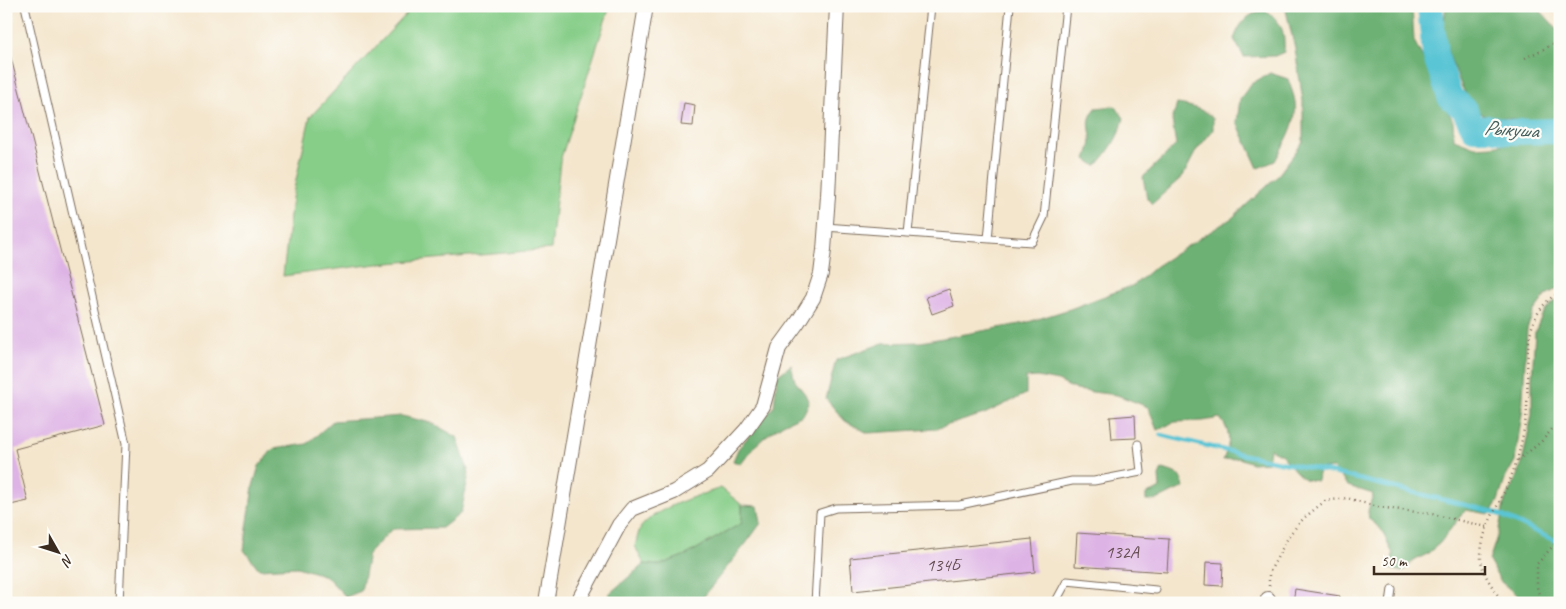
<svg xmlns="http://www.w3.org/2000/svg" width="1566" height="609" font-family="Caveat,sans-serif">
<rect width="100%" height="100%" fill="#fdfcf7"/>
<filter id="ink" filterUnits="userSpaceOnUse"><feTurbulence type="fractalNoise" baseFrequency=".02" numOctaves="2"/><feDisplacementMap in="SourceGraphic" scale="10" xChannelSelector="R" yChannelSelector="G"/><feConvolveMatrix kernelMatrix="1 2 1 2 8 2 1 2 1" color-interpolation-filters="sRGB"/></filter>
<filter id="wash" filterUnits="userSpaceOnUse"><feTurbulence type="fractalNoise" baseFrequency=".0096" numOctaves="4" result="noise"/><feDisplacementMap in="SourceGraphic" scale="20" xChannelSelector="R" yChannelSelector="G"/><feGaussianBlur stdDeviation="1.12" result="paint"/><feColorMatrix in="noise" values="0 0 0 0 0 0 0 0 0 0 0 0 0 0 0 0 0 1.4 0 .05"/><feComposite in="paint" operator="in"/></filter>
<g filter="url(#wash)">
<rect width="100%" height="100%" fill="#f4e6cd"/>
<!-- green -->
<path fill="#87ce89" stroke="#617c54" d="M 414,6 L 610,6 L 560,161 L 551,249 L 377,264 L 283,276 L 292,198 L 310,117 Z
M 721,488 L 742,505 L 742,523 L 688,554 L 660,565 L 644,564 L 635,546 C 637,540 638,532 641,527 C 657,507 697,496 721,488 Z"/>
<!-- forest -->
<path fill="#6db175" stroke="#546e4a" d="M 1285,6 L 1412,6 L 1414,41 L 1433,77 L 1440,99 L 1453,120 L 1454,139 L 1475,147 L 1492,146 L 1540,138 L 1560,139 L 1560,287 L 1546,295 L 1534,311 L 1527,329 L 1522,413 L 1515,461 L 1506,477 L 1498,501 L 1490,514 L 1465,510 L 1440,543 L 1427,554 L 1412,562 L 1403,572 L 1391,569 L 1393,554 L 1381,529 L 1369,519 L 1368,511 L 1373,494 L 1348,486 L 1333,468 L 1319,469 L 1317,481 L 1304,479 L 1296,472 L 1282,455 L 1270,449 L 1268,462 L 1252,463 L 1239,458 L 1223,460 C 1230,442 1232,434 1220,418 L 1203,421 L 1175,422 L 1157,430 L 1148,407 L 1117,395 L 1076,390 L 1058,381 L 1037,377 L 1026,378 L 1026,394 L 984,414 L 935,429 L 868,433 L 845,421 L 826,399 L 836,360 L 883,343 L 921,342 L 993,329 L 1025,323 L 1070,309 L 1134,285 L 1156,266 L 1232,218 L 1276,178 L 1303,142 L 1303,101 L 1295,49 Z
M 1446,6 L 1536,6 L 1560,32 L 1560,125 L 1484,115 L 1473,108 L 1462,87 L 1448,53 L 1443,30 Z
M 1264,10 C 1282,21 1285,31 1284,52 L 1275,56 L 1244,57 L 1234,39 C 1241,22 1246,15 1264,10 Z
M 1270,73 L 1288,79 C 1290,86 1294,94 1295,102 C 1298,123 1284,144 1275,161 L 1258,168 L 1237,122 L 1240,99 L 1251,84 Z
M 1177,104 C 1191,106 1203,109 1213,118 L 1213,130 L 1196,151 L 1183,176 L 1152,204 L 1147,198 L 1143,177 L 1176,145 L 1172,120 Z
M 1115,106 L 1124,118 C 1119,137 1109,152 1096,166 L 1086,159 C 1088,153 1091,145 1091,139 C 1090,124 1086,121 1096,108 Z
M 1560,298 L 1560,603 L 1518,603 L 1518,596 L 1500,581 L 1489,561 L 1498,533 L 1505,500 L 1512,488 L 1522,463 L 1532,414 L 1532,377 L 1535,332 L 1542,315 L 1553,302 Z
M 791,365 L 795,381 L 805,394 L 809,403 L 803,415 L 783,424 L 766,436 L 755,446 L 741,464 L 733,461 L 738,449 L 774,406 L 777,376 Z
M 402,416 L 432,423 L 457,437 L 469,473 L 461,513 L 442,528 L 392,529 L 368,554 L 361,591 L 346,597 L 326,576 L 297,567 L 259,569 L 244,550 L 253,486 L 259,466 L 273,449 L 307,444 L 333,421 Z
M 1162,469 C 1174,472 1183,474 1184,488 C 1170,491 1161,502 1146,501 L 1146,494 L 1155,491 L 1160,488 L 1159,476 Z
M 742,505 L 758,506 L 761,523 C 742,551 719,575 699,603 L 606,603 L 610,593 L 644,564 L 660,565 L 688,554 L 742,523 Z"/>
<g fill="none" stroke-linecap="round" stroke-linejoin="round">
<!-- stream -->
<path stroke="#5ac5d5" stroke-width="4.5" d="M 1161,435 L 1245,455 L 1329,472 L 1494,512 L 1560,543"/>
<!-- river -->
<path stroke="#5ac5d5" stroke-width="26" d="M 1430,6 L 1435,54 L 1450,97 L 1464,109 L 1474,128 L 1492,128 L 1508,132 L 1560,131"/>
</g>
<g id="blocks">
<!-- building -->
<path fill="#ddb2e5" d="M 6,54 L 10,54 L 105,425 L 15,449 L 28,501 L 6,506 Z
M 684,103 L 695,105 L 693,126 L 681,125 Z
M 949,289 L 954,306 L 932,314 L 926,297 Z
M 1135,415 L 1136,438 L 1112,439 L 1110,417 Z
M 1077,533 L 1169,539 L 1167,572 L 1075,566 Z
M 1032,539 L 1035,572 L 853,591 L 850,558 Z
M 1206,562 L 1223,563 L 1222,586 L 1205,585 Z
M 1295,589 L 1340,596 L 1339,603 L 1293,603 Z"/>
</g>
</g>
<g filter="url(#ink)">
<use href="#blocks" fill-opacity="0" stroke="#7c6c5b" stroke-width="1"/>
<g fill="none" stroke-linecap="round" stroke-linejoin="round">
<!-- lane casing -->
<g stroke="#7c6c5b" stroke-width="9">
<path id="lane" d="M 25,6 L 126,444 L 119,603
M 825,227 L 1032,242 L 1044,217 L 1066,6
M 908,233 L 931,6
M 988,239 L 1010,6
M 815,603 L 820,513 L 836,508 L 960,505 L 1072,481 L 1094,481 L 1141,472 L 1138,444
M 1055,603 L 1067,581 L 1156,590
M 1390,603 L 1392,589"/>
</g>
<!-- street casing -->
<g stroke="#7c6c5b" stroke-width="16">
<path id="street" d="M 546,603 L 646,6
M 577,603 L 619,525 L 632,509 L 674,492 L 708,471 L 746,430 L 763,406 L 779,348 L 798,322 L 813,298 L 821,274 L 824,250 L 828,196 L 837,6
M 1268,603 L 1268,599"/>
</g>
<!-- path -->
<path stroke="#7c6c5b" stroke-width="2.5" stroke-dasharray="1 4" stroke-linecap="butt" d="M 1525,58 L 1560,41
M 1518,460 L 1541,442 L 1560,420
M 1269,586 L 1269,573 L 1290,534 L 1304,518 L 1325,501 L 1347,498 L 1378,507 L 1432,514 L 1487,527
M 1503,603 C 1494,589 1480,572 1481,555 C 1482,528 1498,507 1508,484 C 1518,462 1522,441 1526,418 C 1532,374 1514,318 1560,292
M 1541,603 L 1537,587 L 1537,564 L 1560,538"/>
<!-- lane -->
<use href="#lane" stroke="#fff" stroke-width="7"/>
<!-- street -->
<use href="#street" stroke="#fff" stroke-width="14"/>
</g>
</g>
<g text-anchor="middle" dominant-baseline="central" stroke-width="4.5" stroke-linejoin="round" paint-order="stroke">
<!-- number labels -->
<g font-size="18" fill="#644c50">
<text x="1122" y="552">132А</text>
<text x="943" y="565">134Б</text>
</g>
<!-- water labels -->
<g font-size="21" font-style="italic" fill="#46605e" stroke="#fdfcf7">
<text transform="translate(1511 129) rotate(4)">Рыкуша</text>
</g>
</g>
<!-- margin -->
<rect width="1566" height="609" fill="none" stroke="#fdfcf7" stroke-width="25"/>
<!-- north arrow -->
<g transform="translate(58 552) rotate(129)" stroke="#fdfcf7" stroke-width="4" paint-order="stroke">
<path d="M0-4L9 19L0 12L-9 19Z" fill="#3b2a1e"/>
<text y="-8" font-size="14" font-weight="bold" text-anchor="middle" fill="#3b2a1e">N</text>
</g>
<!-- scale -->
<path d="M1374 566v8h111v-8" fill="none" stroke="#3b2a1e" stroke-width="2.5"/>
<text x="1381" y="566" font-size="15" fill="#3b2a1e" stroke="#fdfcf7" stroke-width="4" paint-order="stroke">50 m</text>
</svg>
